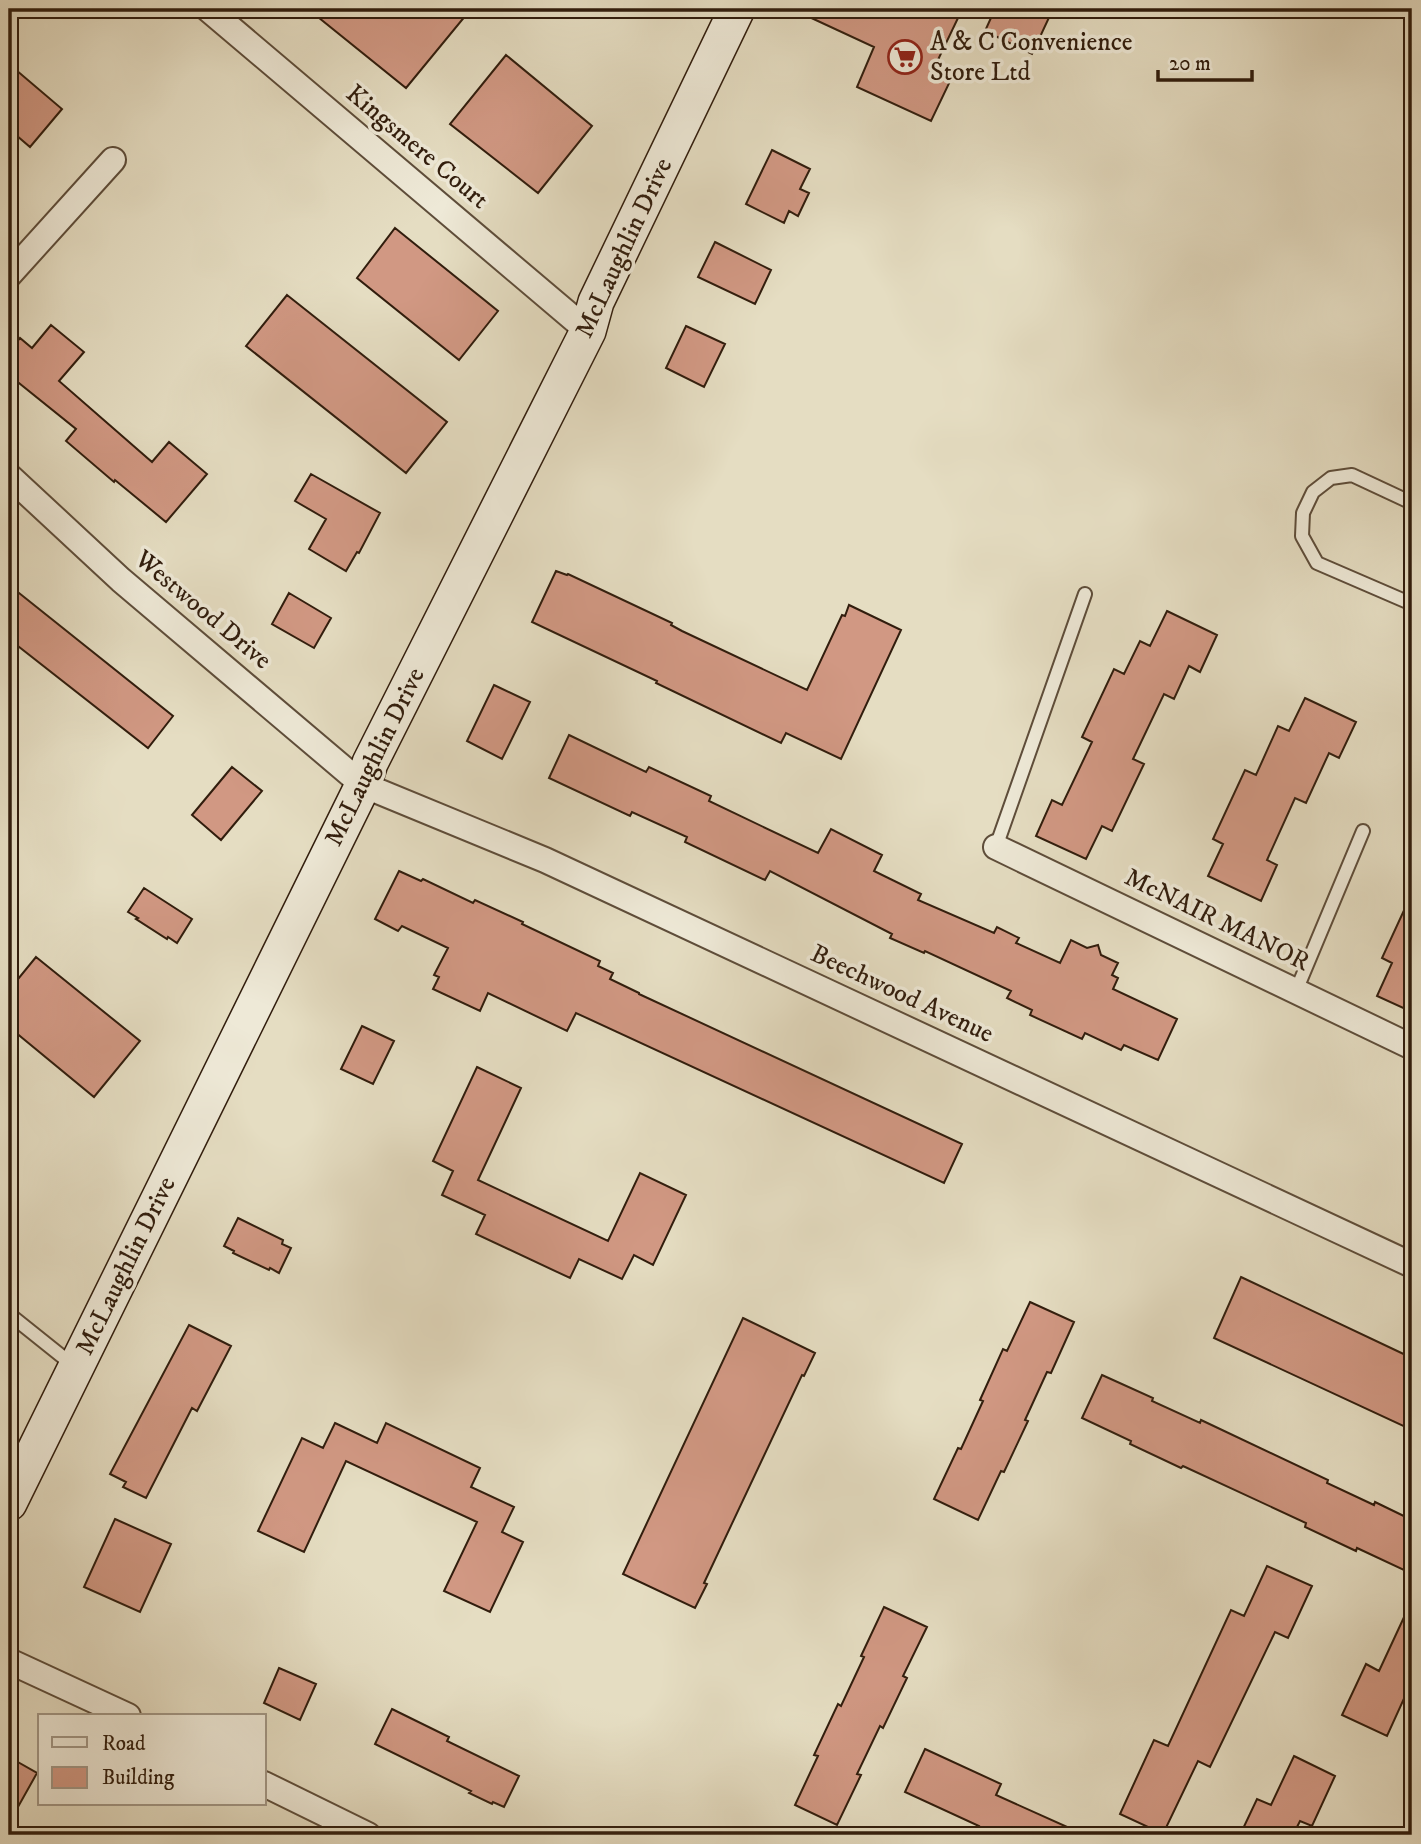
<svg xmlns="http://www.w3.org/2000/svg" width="1421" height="1844" font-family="'IM FELL DW Pica',serif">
<rect width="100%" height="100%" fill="#e5ddc2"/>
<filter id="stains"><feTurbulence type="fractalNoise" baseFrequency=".00286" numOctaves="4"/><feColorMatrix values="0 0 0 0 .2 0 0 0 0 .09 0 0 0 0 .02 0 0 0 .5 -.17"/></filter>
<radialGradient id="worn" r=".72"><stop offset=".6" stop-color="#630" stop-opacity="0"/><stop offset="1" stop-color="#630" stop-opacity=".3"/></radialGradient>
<!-- building -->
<path fill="#d19883" stroke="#311d0d" stroke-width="2" d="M 308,9 L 471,9 L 406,88 Z
M 792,9 L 937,9 L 958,18 L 935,66 L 953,75 L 931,121 L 857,87 L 874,47 Z
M 995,9 L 1053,9 L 1032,54 L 985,31 Z
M 506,55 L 592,126 L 538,193 L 450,124 Z
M 9,64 L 62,109 L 30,147 L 9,129 Z
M 772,150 L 810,169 L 800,189 L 809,193 L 798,216 L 789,211 L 784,223 L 746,204 Z
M 395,228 L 498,311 L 459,360 L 357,278 Z
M 715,242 L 771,270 L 755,304 L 698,277 Z
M 287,295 L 447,422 L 406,473 L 246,346 Z
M 51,325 L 84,352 L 59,381 L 152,462 L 169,442 L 207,474 L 166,522 L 115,480 L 114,482 L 66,441 L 76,429 L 9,375 L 9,351 L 20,338 L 32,348 Z
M 686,326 L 725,344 L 704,387 L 666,368 Z
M 311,474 L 380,513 L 359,553 L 357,552 L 346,571 L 309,549 L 326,519 L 295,501 Z
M 556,571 L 567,575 L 568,574 L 672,623 L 671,625 L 682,631 L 807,690 L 842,615 L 845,616 L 849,605 L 901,630 L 841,759 L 786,733 L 781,743 L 656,683 L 657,681 L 532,622 Z
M 9,585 L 173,716 L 148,748 L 9,639 Z
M 289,593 L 331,618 L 314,648 L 272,624 Z
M 1167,611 L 1217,635 L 1200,672 L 1189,666 L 1174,699 L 1164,694 L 1133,759 L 1144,764 L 1112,831 L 1102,826 L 1086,859 L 1036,836 L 1052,800 L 1062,805 L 1092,742 L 1082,737 L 1114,669 L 1124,674 L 1140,641 L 1150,646 Z
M 494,685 L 530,702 L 502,759 L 467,741 Z
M 1305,698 L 1356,722 L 1339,758 L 1329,753 L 1306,803 L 1295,798 L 1267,860 L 1277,865 L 1261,901 L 1208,876 L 1223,844 L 1213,839 L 1245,770 L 1256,775 L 1278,726 L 1289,731 Z
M 569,735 L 646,772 L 649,767 L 711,796 L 709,801 L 818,853 L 831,829 L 882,855 L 874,871 L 921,894 L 918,900 L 994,933 L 997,927 L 1019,938 L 1016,943 L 1060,963 L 1071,940 L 1087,948 L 1098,945 L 1101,955 L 1118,963 L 1112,975 L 1118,978 L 1113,989 L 1177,1019 L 1158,1060 L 1124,1045 L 1121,1050 L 1085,1033 L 1082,1039 L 1030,1015 L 1032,1010 L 1007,998 L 1011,991 L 925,951 L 924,953 L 890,938 L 892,934 L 770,871 L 765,880 L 685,842 L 687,837 L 632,812 L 630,816 L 549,778 Z
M 232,767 L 262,791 L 221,840 L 192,815 Z
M 399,871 L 421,881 L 423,879 L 473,903 L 475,900 L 523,922 L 522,924 L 600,961 L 598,966 L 613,973 L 610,979 L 639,993 L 639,994 L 962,1144 L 944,1183 L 576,1013 L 567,1031 L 488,993 L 480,1011 L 433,989 L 439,977 L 434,975 L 448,948 L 402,926 L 398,931 L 375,919 Z
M 144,888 L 192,919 L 177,943 L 168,937 L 167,939 L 136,919 L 138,918 L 128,912 Z
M 1412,893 L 1412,1012 L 1377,996 L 1392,963 L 1382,958 Z
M 36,957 L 140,1041 L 94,1097 L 9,1027 L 9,990 Z
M 362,1026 L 394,1041 L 373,1084 L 341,1069 Z
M 477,1067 L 521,1088 L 478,1180 L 608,1241 L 640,1173 L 686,1195 L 653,1265 L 634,1255 L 622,1279 L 579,1259 L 570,1278 L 476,1234 L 485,1215 L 442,1195 L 453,1171 L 433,1161 Z
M 238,1218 L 283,1240 L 282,1244 L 291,1248 L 279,1273 L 270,1268 L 269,1270 L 233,1253 L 234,1251 L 224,1246 Z
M 1241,1277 L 1412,1358 L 1412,1430 L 1214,1338 Z
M 1030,1302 L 1074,1322 L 1051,1373 L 1047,1372 L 1025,1420 L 1028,1421 L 1004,1472 L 1001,1471 L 978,1520 L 934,1499 L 958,1448 L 961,1449 L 983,1401 L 980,1400 L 1003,1349 L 1007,1351 Z
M 743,1318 L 815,1353 L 804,1376 L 802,1375 L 704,1583 L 707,1584 L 695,1608 L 623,1574 Z
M 189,1325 L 231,1346 L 197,1411 L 192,1408 L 146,1498 L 123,1487 L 126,1482 L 110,1474 Z
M 1102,1375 L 1153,1398 L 1152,1401 L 1200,1423 L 1201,1420 L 1328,1480 L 1327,1483 L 1374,1505 L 1375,1502 L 1412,1520 L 1412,1558 L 1406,1571 L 1357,1548 L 1356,1551 L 1305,1527 L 1306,1523 L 1183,1466 L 1181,1468 L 1130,1444 L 1131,1441 L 1082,1418 Z
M 335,1423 L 377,1443 L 386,1423 L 480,1468 L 471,1487 L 514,1507 L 502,1532 L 523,1542 L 490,1612 L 444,1591 L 477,1522 L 346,1461 L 304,1552 L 258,1531 L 302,1438 L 323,1448 Z
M 115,1519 L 171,1544 L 140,1612 L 84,1587 Z
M 1267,1566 L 1312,1586 L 1288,1638 L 1275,1632 L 1210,1767 L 1198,1761 L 1163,1834 L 1120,1814 L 1154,1740 L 1168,1746 L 1231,1610 L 1244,1616 Z
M 1412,1600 L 1412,1681 L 1387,1736 L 1342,1715 L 1366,1664 L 1379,1671 Z
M 884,1607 L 927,1627 L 903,1676 L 907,1678 L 883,1728 L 880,1726 L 857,1774 L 861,1775 L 837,1825 L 795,1805 L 818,1756 L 814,1755 L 838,1704 L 841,1706 L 864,1657 L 861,1656 Z
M 279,1668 L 316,1684 L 300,1720 L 264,1703 Z
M 392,1709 L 449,1737 L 447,1741 L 519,1776 L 504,1807 L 493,1802 L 492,1804 L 469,1793 L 471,1791 L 375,1744 Z
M 925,1749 L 1001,1784 L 996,1795 L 1085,1835 L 975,1835 L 979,1826 L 905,1792 Z
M 1294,1756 L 1335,1776 L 1312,1826 L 1300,1821 L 1293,1835 L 1240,1835 L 1257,1799 L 1271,1805 Z
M 9,1757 L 37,1773 L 9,1823 Z"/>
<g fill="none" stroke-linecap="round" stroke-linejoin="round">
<!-- lane casing -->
<g stroke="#5e4d3a" stroke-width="16">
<path id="lane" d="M 1412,503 L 1352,475 L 1331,478 L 1313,492 L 1303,513 L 1302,536 L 1317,563 L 1412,604
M 996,847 L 1085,594
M 1296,991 L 1363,831
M 9,1314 L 74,1366"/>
</g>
<!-- street casing -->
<g stroke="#5e4d3a" stroke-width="28">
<path id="street" d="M 208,9 L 588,331
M 9,275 L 113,160
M 9,476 L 121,580 L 363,785 L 545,860 L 1412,1265
M 996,847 L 1412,1047
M 9,1661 L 128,1716
M 264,1784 L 368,1835"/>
</g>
<!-- secondary casing -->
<g stroke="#311d0d" stroke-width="38">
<path id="secondary" d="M 9,1503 L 363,785 L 370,763 L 588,331 L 596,302 L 737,9"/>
</g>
<!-- lane -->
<use href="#lane" stroke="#eee9d7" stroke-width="12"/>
<!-- street -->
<use href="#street" stroke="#eee9d7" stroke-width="24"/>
<!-- secondary -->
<use href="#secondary" stroke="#eee9d7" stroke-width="35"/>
</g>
<!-- icons -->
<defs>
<g id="supermarket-ring" transform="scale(1.75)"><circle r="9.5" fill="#eee9d7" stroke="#8f2418" stroke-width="1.5"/><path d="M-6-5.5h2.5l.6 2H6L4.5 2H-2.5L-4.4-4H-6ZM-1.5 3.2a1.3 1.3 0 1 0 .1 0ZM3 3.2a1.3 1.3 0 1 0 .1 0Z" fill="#8f2418"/></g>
</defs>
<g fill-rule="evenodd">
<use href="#supermarket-ring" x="905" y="57"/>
</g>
<g text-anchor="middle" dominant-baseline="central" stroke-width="7" stroke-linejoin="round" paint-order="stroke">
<!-- poi labels -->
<g font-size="26" fill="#311d0d" stroke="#eee9d7" text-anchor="start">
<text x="930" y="42">A &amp; C Convenience<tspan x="930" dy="30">Store Ltd</tspan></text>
</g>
<!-- street labels -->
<g font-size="26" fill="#311d0d" stroke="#eee9d7">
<text transform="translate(417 147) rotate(40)">Kingsmere Court</text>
<text transform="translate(624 248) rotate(-65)">McLaughlin Drive</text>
<text transform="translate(203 610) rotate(40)">Westwood Drive</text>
<text transform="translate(375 757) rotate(-64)">McLaughlin Drive</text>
<text transform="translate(1217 920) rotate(26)">McNAIR MANOR</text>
<text transform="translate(902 994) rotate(25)">Beechwood Avenue</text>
<text transform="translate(126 1266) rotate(-64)">McLaughlin Drive</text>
</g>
</g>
<!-- margin -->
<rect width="1421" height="1844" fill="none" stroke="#e5ddc2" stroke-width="35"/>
<rect x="10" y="10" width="1400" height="1823" fill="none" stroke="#311d0d" stroke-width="3.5"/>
<rect x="18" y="18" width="1386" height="1809" fill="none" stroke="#311d0d" stroke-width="2"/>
<!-- legend -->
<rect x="38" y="1714" width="228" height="91" fill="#eee9d7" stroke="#a29786" stroke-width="2"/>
<rect x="52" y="1737" width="35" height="10" fill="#eee9d7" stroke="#a29786" stroke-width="2"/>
<text x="102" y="1750" font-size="21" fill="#311d0d">Road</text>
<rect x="52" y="1767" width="35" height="21" fill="#d19883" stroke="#a29786" stroke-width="2"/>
<text x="102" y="1784" font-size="21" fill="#311d0d">Building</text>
<!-- scale -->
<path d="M1158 70v10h94v-10" fill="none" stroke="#311d0d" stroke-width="3.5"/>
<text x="1169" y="70" font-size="21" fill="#311d0d" stroke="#eee9d7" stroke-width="5" paint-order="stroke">20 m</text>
<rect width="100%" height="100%" filter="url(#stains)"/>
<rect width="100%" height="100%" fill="url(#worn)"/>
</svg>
